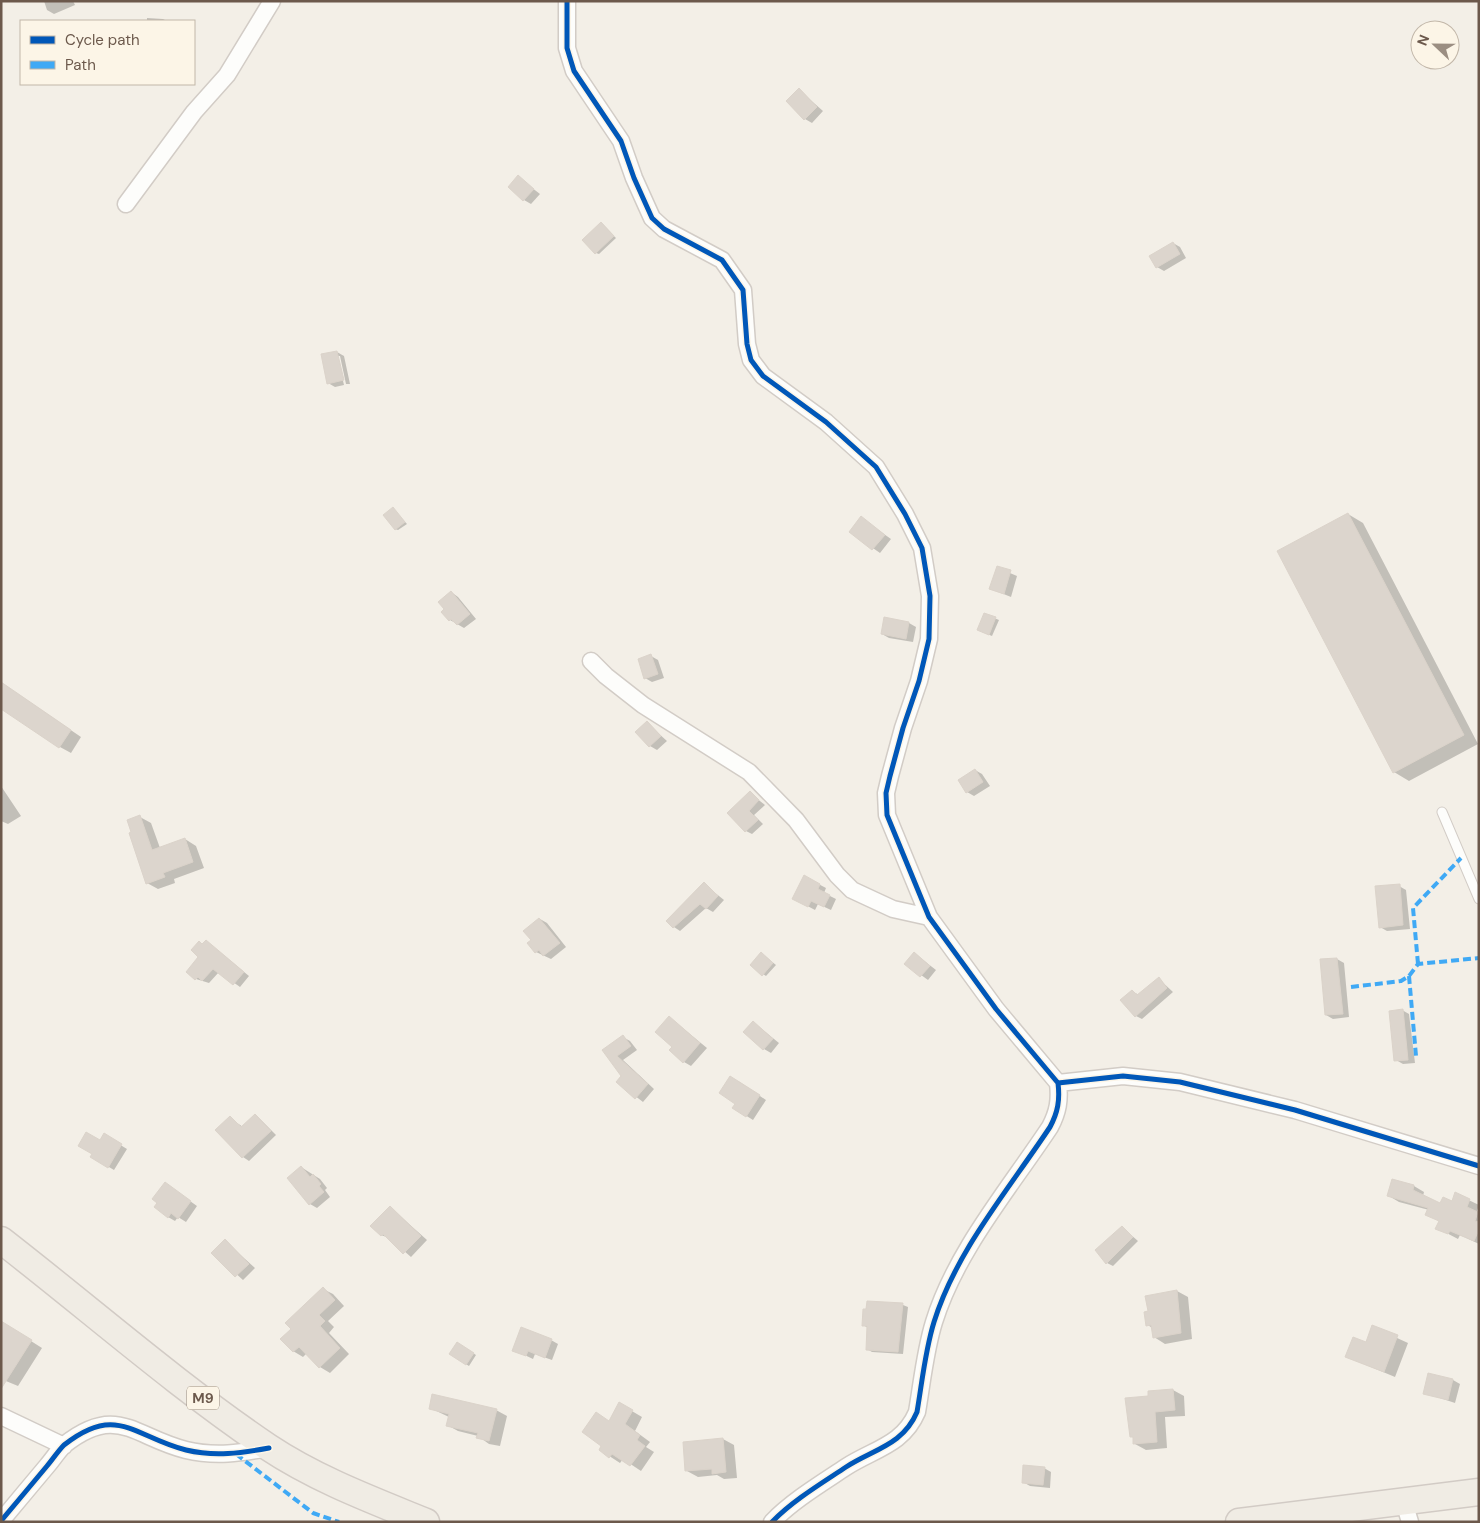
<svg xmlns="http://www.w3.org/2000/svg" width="1480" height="1523" font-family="'DM Sans',sans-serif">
<rect width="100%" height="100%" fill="#f3efe7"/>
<!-- shadow -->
<path fill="#0003" d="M 44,1 L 73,1 L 75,5 L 54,14 L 47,10 Z
M 147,18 L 163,19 L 167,21 L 147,21 Z
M 799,90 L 823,111 L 812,123 L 805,119 Z
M 518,177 L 540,194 L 531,204 L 524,200 Z
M 602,224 L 616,238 L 599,254 L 596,253 Z
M 1173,243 L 1180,247 L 1186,258 L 1164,271 L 1157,267 Z
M 337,352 L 344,356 L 350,384 L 346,384 L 340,356 L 337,356 L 344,385 L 335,387 L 328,383 Z
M 393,509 L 407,524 L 398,530 L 395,529 Z
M 1348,514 L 1363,523 L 1478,744 L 1409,781 L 1394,772 Z
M 861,518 L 891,539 L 880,553 L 850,532 Z
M 998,568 L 1017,576 L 1011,597 L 991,589 Z
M 451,592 L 458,597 L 476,619 L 464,628 L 450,620 L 445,610 Z
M 985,614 L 999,620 L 992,636 L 982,632 Z
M 885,618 L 909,623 L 916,627 L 913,642 L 889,638 L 882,634 Z
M 651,656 L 658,660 L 664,678 L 652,682 L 645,678 Z
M 6,686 L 81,737 L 71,753 L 60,747 Z
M 647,723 L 667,741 L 657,750 L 650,746 Z
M 975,770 L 982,774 L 990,786 L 974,796 L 967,792 Z
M 1,786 L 21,816 L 8,824 L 1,821 Z
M 750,793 L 765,805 L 754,815 L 763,824 L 752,834 L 746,831 Z
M 140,817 L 151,823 L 160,848 L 185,839 L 196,846 L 204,868 L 174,879 L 175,883 L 158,889 L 147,883 Z
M 805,877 L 826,888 L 824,893 L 836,899 L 831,910 L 818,904 L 815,910 L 800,902 Z
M 704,884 L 724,900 L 713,912 L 706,908 L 680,931 L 674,927 L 668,921 Z
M 1399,886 L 1406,890 L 1410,929 L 1387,931 L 1380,927 Z
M 540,919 L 547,923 L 566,947 L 551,959 L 536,952 L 529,943 L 533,940 Z
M 206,941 L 249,976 L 240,987 L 219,972 L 209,983 L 196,979 L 200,956 L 199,942 L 203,945 Z
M 914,953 L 936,970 L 928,980 L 906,964 Z
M 765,956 L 776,965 L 766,976 L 763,974 Z
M 1337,959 L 1344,963 L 1349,1017 L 1333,1019 L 1326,1015 Z
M 1159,979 L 1173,992 L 1142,1019 L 1136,1016 L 1132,991 L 1139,995 Z
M 1402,1010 L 1409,1014 L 1415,1063 L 1403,1064 L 1396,1060 Z
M 669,1017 L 707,1048 L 691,1066 L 684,1062 L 673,1047 Z
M 753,1022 L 779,1043 L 771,1053 L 764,1049 Z
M 623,1037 L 630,1041 L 637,1050 L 623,1060 L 654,1089 L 643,1102 L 617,1082 L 622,1076 L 604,1050 Z
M 738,1081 L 766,1100 L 753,1120 L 734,1108 L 736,1104 Z
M 256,1115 L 276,1135 L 249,1161 L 243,1157 L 230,1118 L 243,1127 Z
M 104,1135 L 127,1149 L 114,1170 L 92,1157 Z
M 301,1167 L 320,1179 L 327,1188 L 325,1190 L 330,1197 L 317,1208 L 310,1204 Z
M 1393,1180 L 1414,1186 L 1424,1192 L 1423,1196 L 1441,1204 L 1452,1203 L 1456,1194 L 1479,1205 L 1476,1214 L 1479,1214 L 1479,1244 L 1460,1235 L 1458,1239 L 1437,1228 L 1440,1221 L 1429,1210 L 1399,1202 L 1389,1196 Z
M 166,1184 L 197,1206 L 186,1222 L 178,1217 L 175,1221 L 168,1217 Z
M 390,1207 L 427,1240 L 411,1257 L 389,1238 L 381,1235 Z
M 1123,1228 L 1138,1241 L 1113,1266 L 1107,1263 Z
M 225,1241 L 255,1268 L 243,1280 L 213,1253 Z
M 323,1289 L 333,1294 L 344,1306 L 328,1321 L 334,1327 L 329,1333 L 349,1354 L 330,1373 L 320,1367 L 307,1353 L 303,1357 L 293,1351 L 293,1329 Z
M 1177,1291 L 1188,1297 L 1192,1339 L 1165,1344 L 1154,1337 L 1152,1328 L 1148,1325 Z
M 868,1302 L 903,1305 L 908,1307 L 903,1354 L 872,1352 L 867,1349 L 868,1328 L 863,1325 Z
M 1373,1327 L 1408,1343 L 1395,1377 L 1347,1357 L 1366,1343 Z
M 12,1329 L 42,1348 L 18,1386 L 1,1379 Z
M 551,1340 L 558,1344 L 552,1360 L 535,1354 L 533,1359 L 514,1350 Z
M 457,1343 L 476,1355 L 469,1366 L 450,1354 Z
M 1429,1375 L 1453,1380 L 1460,1384 L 1455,1403 L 1425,1393 Z
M 1173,1390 L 1184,1396 L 1185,1416 L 1165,1417 L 1167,1448 L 1146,1450 L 1135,1444 L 1134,1438 L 1131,1436 L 1149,1397 Z
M 620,1404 L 642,1417 L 635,1431 L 650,1442 L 646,1447 L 654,1452 L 641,1471 L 623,1459 L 620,1463 L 600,1450 L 610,1422 Z
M 430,1408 L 496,1410 L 507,1416 L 500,1446 L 489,1444 L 478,1436 L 458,1431 L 447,1425 L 449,1417 Z
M 723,1439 L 734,1445 L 737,1478 L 724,1479 L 717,1475 L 698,1477 L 687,1471 Z
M 1044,1468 L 1051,1472 L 1050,1488 L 1030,1486 L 1023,1482 Z"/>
<!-- building -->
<path fill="#dcd5cd" stroke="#dbd3ca" d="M 799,88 L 817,107 L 804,120 L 786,101 Z
M 518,175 L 534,189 L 523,201 L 508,187 Z
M 601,222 L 614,236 L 595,254 L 582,240 Z
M 1173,242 L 1180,254 L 1156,268 L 1149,256 Z
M 337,351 L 344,380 L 327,384 L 321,354 Z
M 393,507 L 405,522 L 395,530 L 383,515 Z
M 1348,513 L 1464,735 L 1393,773 L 1277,551 Z
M 861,516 L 885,535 L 872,550 L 849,532 Z
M 997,566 L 1011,570 L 1004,594 L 989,589 Z
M 451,591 L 470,614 L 457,625 L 451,619 L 449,621 L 441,612 L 444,609 L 438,602 Z
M 984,613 L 996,617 L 989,635 L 977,630 Z
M 884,617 L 909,622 L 906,639 L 881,634 Z
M 651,654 L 658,674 L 644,679 L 638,659 Z
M 1,682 L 71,730 L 59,748 L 1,709 Z
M 647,721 L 661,736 L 649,747 L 635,732 Z
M 975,769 L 983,782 L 966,793 L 958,780 Z
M 750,791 L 759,800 L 749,811 L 758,820 L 745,832 L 727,813 Z
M 140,815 L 152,850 L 185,838 L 193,862 L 163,873 L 165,877 L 146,884 L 129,833 L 131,832 L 127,820 Z
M 804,875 L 820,884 L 818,889 L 830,895 L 824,907 L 811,901 L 808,907 L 792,899 Z
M 704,882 L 718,896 L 706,909 L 700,904 L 673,928 L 666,921 Z
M 1400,884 L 1403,925 L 1379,928 L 1375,886 Z
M 539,918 L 560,943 L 543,956 L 539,950 L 535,953 L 527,943 L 531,940 L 523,931 Z
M 206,940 L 244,972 L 233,985 L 213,969 L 202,981 L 198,977 L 195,980 L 186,972 L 198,957 L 191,950 L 199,941 L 202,944 Z
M 761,952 L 773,963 L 762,976 L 750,965 Z
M 914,952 L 930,966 L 920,977 L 904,964 Z
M 1337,958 L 1343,1014 L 1325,1015 L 1320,959 Z
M 1159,977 L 1167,988 L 1135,1017 L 1120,1000 L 1132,990 L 1137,995 Z
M 1403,1009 L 1408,1060 L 1394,1061 L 1389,1011 Z
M 669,1016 L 700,1043 L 683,1063 L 669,1050 L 672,1047 L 655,1032 Z
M 753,1021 L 773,1039 L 763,1050 L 743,1032 Z
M 623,1035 L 631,1046 L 617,1056 L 648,1084 L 635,1099 L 616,1082 L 621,1076 L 602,1050 Z
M 730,1076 L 760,1095 L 746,1117 L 732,1108 L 735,1104 L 719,1093 Z
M 255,1114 L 271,1131 L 242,1158 L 215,1130 L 230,1116 L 241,1127 Z
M 86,1132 L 100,1140 L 104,1133 L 122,1144 L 108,1168 L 90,1157 L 92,1154 L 78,1146 Z
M 301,1166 L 310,1177 L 313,1174 L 321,1184 L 319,1186 L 324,1192 L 309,1205 L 287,1178 Z
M 1392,1179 L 1414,1185 L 1413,1190 L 1440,1203 L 1443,1197 L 1452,1201 L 1455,1192 L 1470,1199 L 1467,1207 L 1478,1212 L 1475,1221 L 1479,1222 L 1479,1230 L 1474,1241 L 1450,1231 L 1448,1234 L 1435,1229 L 1439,1221 L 1425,1215 L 1428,1208 L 1387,1196 Z
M 165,1182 L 191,1201 L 178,1219 L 171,1213 L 168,1218 L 154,1207 L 157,1203 L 152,1199 Z
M 390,1206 L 421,1236 L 403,1254 L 383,1234 L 381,1236 L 370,1226 Z
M 1122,1226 L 1133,1237 L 1106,1264 L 1095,1250 Z
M 225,1239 L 249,1264 L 235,1277 L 211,1253 Z
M 323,1287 L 335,1300 L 319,1315 L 325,1321 L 320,1326 L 340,1348 L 319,1368 L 299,1347 L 293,1352 L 280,1339 L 291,1329 L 285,1323 Z
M 1177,1290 L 1181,1333 L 1153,1338 L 1151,1325 L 1146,1326 L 1144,1312 L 1148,1311 L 1145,1296 Z
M 867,1301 L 903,1303 L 898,1352 L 866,1350 L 867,1326 L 862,1326 L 863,1309 L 866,1309 Z
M 1,1321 L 32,1340 L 1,1389 Z
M 1372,1325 L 1398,1335 L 1384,1372 L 1345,1357 L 1353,1337 L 1366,1342 Z
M 521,1327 L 552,1339 L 545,1358 L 528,1351 L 526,1356 L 512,1351 Z
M 457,1342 L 474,1353 L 466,1365 L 449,1354 Z
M 1428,1373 L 1453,1379 L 1448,1400 L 1423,1394 Z
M 1173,1389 L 1175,1410 L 1155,1412 L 1157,1442 L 1133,1444 L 1133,1437 L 1130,1437 L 1125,1398 L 1148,1396 L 1148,1391 Z
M 432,1394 L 497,1409 L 489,1441 L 476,1438 L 478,1433 L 446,1426 L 449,1414 L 429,1409 Z
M 619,1402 L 633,1410 L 625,1424 L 640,1435 L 637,1440 L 645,1446 L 630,1466 L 612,1454 L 609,1458 L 599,1450 L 601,1446 L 582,1432 L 596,1412 L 609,1421 Z
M 723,1438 L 726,1472 L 712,1474 L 712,1469 L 685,1471 L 683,1442 Z
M 1023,1465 L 1045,1467 L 1043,1485 L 1022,1483 Z"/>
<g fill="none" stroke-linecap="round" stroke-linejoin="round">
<!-- lane casing -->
<g stroke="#d2ccc6" stroke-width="11">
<path id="lane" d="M 1442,812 L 1479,899"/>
</g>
<!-- street casing -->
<g stroke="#d2ccc6" stroke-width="19">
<path id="street" d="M 567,1 L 567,48 L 574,71 L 621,141 L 634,178 L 652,218 L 664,229 L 722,260 L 743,290 L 747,344 L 751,360 L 763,376 L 826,422 L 876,467 L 905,514 L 922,548 L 930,596 L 929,639 L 919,681 L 903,728 L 890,776 L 886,793 L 887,815 L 929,917 L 996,1009 L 1058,1083 C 1060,1100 1058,1112 1050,1127 C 1009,1189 956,1251 934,1322 C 925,1351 922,1383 917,1412 C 903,1445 874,1449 846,1467 C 822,1483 792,1501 772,1522
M 126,204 L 194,112 L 227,75 L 272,1
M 591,661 L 606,676 L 643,705 L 749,772 L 796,820 L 837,875 L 852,890 L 893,909 L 929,917
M 1058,1083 L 1123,1076 L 1180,1082 L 1295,1110 L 1479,1166
M 1,1416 L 64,1446
M 1404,1502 L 1410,1522
M 1,1521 C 16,1503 32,1484 47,1466 C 53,1459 58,1451 64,1445 C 117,1403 134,1437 186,1450 C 215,1457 241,1453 269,1448"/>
</g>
<!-- primary casing -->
<g stroke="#d2cbc5" stroke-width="29">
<path id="primary" d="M 1,1240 C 90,1309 175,1384 268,1447 C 316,1479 372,1500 426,1522
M 1239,1522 L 1479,1492"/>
</g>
<!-- lane -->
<use href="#lane" stroke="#fdfdfb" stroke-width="9"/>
<!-- street -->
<use href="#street" stroke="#fdfdfb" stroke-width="16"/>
<!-- primary -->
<use href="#primary" stroke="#f0ece4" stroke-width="26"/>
<!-- quiet -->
<path stroke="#3fa9f5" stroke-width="4" stroke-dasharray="8 4" stroke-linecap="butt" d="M 1418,964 L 1413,908 L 1461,858
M 1409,976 L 1416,1056
M 1351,987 L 1401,981 L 1409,976 L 1418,964 L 1479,958
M 236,1454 L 313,1513 L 339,1522"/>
<!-- cycleway casing -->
<g stroke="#fcf5e7" stroke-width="8">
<path id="cycleway" d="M 567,1 L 567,48 L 574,71 L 621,141 L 634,178 L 652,218 L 664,229 L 722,260 L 743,290 L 747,344 L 751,360 L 763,376 L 826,422 L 876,467 L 905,514 L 922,548 L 930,596 L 929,639 L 919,681 L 903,728 L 890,776 L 886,793 L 887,815 L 929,917 L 996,1009 L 1058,1083 C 1060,1100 1058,1112 1050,1127 C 1009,1189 956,1251 934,1322 C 925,1351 922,1383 917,1412 C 903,1445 874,1449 846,1467 C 822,1483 792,1501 772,1522
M 1058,1083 L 1123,1076 L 1180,1082 L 1295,1110 L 1479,1166
M 1,1521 C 16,1503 32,1484 47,1466 C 53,1459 58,1451 64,1445 C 117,1403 134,1437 186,1450 C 215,1457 241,1453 269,1448"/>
</g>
<!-- cycleway -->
<use href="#cycleway" stroke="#0057b8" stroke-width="5"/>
</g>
<g text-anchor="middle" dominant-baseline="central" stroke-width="4" stroke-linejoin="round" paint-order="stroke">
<!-- shield labels -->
<rect fill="#fcf5e7" stroke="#97887a" stroke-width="1" x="187" y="1386.5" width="32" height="23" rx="4"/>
<g font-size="14" font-weight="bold" fill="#6c594c">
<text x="203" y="1398">M9</text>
</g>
</g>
<!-- border -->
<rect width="1480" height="1523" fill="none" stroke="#6c594c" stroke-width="5"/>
<!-- legend -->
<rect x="20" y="20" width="175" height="65" fill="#fcf5e7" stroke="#c2b7a9"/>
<rect x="30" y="36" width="25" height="8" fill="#0057b8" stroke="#c2b7a9"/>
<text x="65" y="45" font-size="15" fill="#6c594c">Cycle path</text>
<rect x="30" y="61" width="25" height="8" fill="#3fa9f5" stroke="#c2b7a9"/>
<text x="65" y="70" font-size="15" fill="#6c594c">Path</text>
<!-- north arrow -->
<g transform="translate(1435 45) rotate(292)"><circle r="24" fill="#fcf5e7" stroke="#c2b7a9"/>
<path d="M0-4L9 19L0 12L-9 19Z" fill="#9b8e82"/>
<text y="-8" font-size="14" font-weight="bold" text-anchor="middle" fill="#6c594c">N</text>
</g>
</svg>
